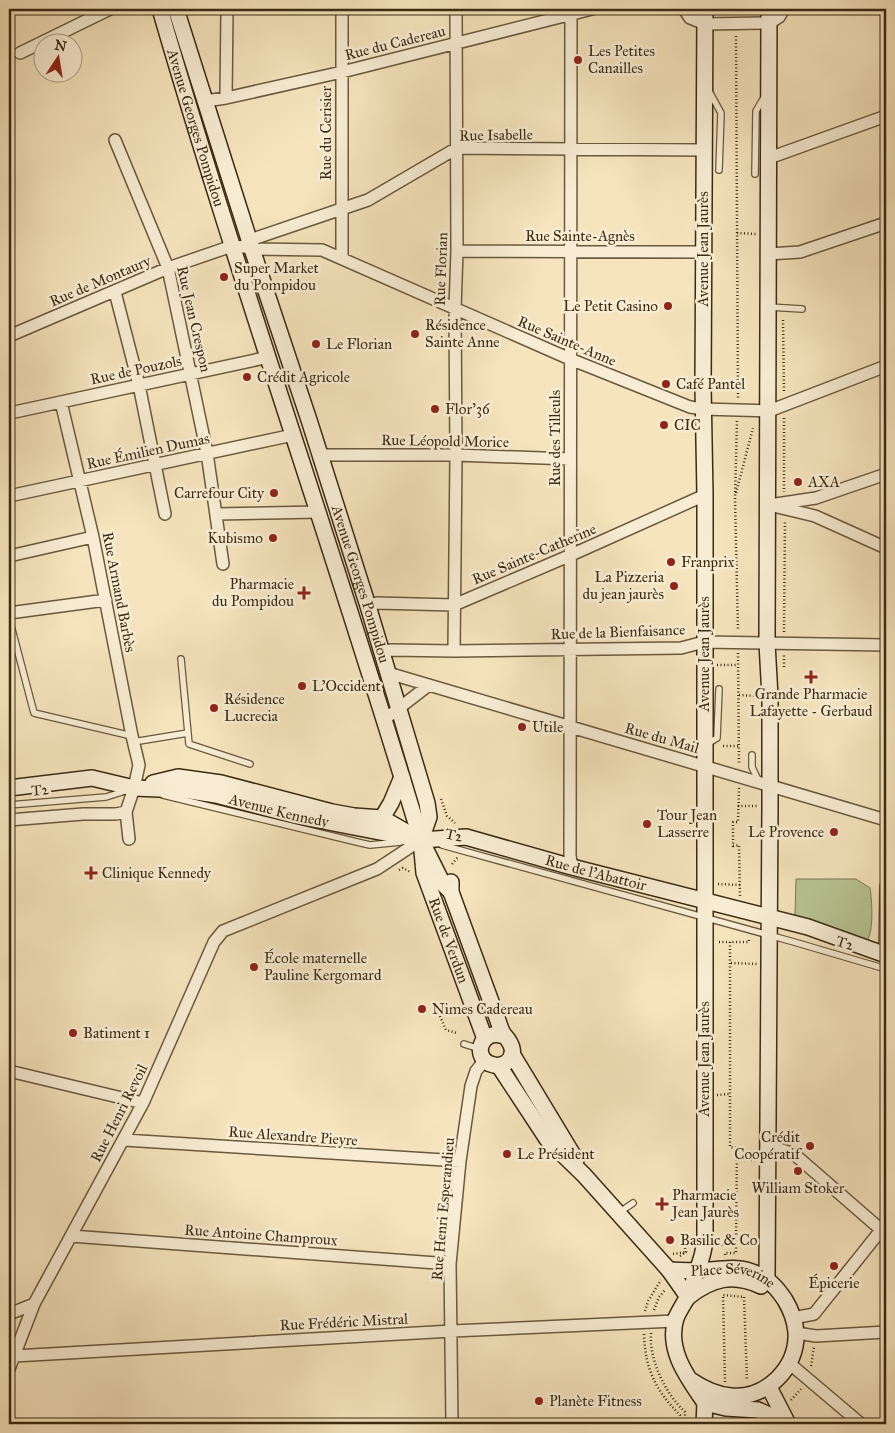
<svg xmlns="http://www.w3.org/2000/svg" width="895" height="1433" font-family="'IM FELL Great Primer',serif">
<rect width="100%" height="100%" fill="#f5e4bd"/>
<filter id="stains"><feTurbulence type="fractalNoise" baseFrequency=".004" numOctaves="4"/><feColorMatrix values="0 0 0 0 .2 0 0 0 0 .09 0 0 0 0 .02 0 0 0 .5 -.17"/></filter>
<radialGradient id="worn" r=".72"><stop offset=".6" stop-color="#630" stop-opacity="0"/><stop offset="1" stop-color="#630" stop-opacity=".3"/></radialGradient>
<!-- green -->
<path fill="#b8c594" stroke="#7a7854" d="M 796,879 L 856,879 L 870,888 C 872,899 874,932 867,940 L 795,916 Z"/>
<g fill="none" stroke-linecap="round" stroke-linejoin="round">
<!-- lane casing -->
<g stroke="#6a593e" stroke-width="8">
<path id="lane" d="M 709,91 L 721,113 L 719,170
M 755,174 L 756,111 L 765,96
M 769,307 L 802,309
M 9,618 L 34,713 L 132,736
M 181,659 L 189,744 L 250,764
M 133,742 L 188,733
M 707,744 L 717,738 L 719,689
M 752,755 L 752,767 L 759,782
M 163,795 L 361,843 L 370,845 L 401,842
M 9,805 L 106,797 L 125,791
M 442,845 L 794,942 L 886,969
M 464,1044 L 480,1049
M 620,1212 L 633,1203"/>
</g>
<!-- street casing -->
<g stroke="#6a593e" stroke-width="14">
<path id="street" d="M 342,9 L 342,258
M 571,9 L 570,856 L 572,867
M 684,9 L 690,18 L 705,24 L 770,23 L 779,17 L 784,9
M 882,9 L 886,10
M 20,53 L 110,9
M 226,98 L 227,9
M 205,101 L 226,98 L 342,72 L 592,9
M 115,140 L 168,268 L 207,453 L 223,564
M 769,158 L 886,116
M 245,245 L 253,239 L 368,200 L 457,148 L 703,150
M 457,251 L 703,252
M 768,254 L 800,252 L 886,223
M 115,292 L 139,385 L 165,514
M 9,336 L 168,268 L 232,246 L 244,247 L 252,249 L 322,250 L 570,359 L 690,407 L 703,409 L 769,411 L 886,366
M 10,413 L 269,357
M 320,455 L 456,455 L 570,459
M 9,496 L 293,435
M 776,504 L 816,498 L 886,474
M 769,505 L 815,516 L 886,548
M 216,514 L 319,512
M 9,556 L 93,537
M 368,606 L 377,603 L 454,605 L 571,555 L 705,495
M 9,613 L 106,600
M 381,651 L 392,650 L 454,651 L 681,648 L 704,642 L 886,645
M 454,651 L 456,455 L 455,309 L 457,251 L 456,9
M 388,673 L 886,820
M 385,719 L 429,685
M 126,812 L 129,839
M 9,820 L 83,814 L 116,814 L 126,812 L 134,788 L 139,765 L 132,736 L 93,537 L 61,402
M 886,886 L 885,947 L 886,949
M 9,1071 L 143,1103
M 124,1140 L 460,1161
M 767,1145 L 794,1154 L 886,1234
M 71,1236 L 450,1264
M 9,1314 L 34,1304
M 793,1318 L 814,1314 L 885,1225
M 796,1333 L 816,1336 L 886,1332
M 14,1356 L 452,1331 L 675,1321
M 789,1363 L 861,1424
M 9,1369 L 34,1304 L 143,1103 L 214,942 L 223,931 L 377,869 L 421,840
M 452,1424 L 450,1264 L 460,1161 L 471,1086 L 476,1071 L 484,1061"/>
</g>
<!-- secondary casing -->
<g stroke="#3b2b13" stroke-width="18">
<g id="secondary">
<path id="s1" d="M 160,9 C 241,288 338,562 421,840 L 443,884 L 451,892"/>
<path id="s2" d="M 176,9 L 252,249 L 309,420 L 368,606 L 427,803 L 429,817 L 421,840 L 424,873 L 485,1039"/>
<path d="M 705,9 L 703,386 L 705,495 L 705,1239 C 704,1253 700,1264 695,1276 C 693,1283 691,1291 687,1298 C 683,1305 679,1311 676,1318 C 666,1350 688,1378 705,1403 L 726,1408 L 758,1410 L 787,1423"/>
<path d="M 153,783 L 178,777 L 221,783 L 332,812 L 354,816 L 382,818 L 410,834"/>
<path id="s3" d="M 9,788 L 92,778 L 134,788 L 184,790 L 216,795 L 297,816 L 421,840 L 466,837 L 572,867 L 808,927 L 886,955"/>
<path d="M 382,818 L 391,803 L 402,777"/>
<path d="M 451,882 L 451,892 L 497,1018 C 499,1023 501,1032 505,1036 C 512,1044 517,1055 506,1063 C 502,1065 498,1066 494,1065 C 471,1061 479,1027 504,1036"/>
<path d="M 512,1054 L 576,1160"/>
<path d="M 499,1066 L 547,1139 L 584,1175 L 669,1270 L 688,1297"/>
<path id="s4" d="M 669,1270 C 683,1271 696,1271 710,1270 C 727,1269 739,1266 755,1273 C 769,1279 777,1288 785,1300 C 791,1310 795,1321 796,1332 C 798,1368 766,1399 731,1396 C 717,1395 704,1389 692,1381"/>
<path d="M 767,1278 L 770,806 L 770,697 L 767,643 L 769,9"/>
<path d="M 688,1297 C 712,1278 733,1273 761,1286"/>
<path d="M 769,1387 L 788,1424"/>
<path d="M 704,1424 L 705,1403"/>
</g>
</g>
<!-- path -->
<path stroke="#3b2b13" stroke-width="2.5" stroke-dasharray="1 2.5" stroke-linecap="butt" d="M 736,36 L 738,398
M 737,233 L 756,234
M 783,320 L 784,392
M 784,418 L 784,492
M 737,421 L 735,499 L 738,630
M 736,493 L 753,428
M 784,632 L 785,520
M 738,653 L 739,765
M 717,665 L 738,665
M 784,667 L 784,655
M 739,695 L 757,696
M 723,746 L 739,746
M 739,788 L 738,822 L 733,822 L 733,846 L 739,845 L 740,896
M 441,799 L 447,816 L 455,823
M 738,806 L 757,806
M 452,864 L 458,857
M 399,870 L 403,868 L 410,872
M 718,884 L 740,885
M 719,942 L 730,942
M 731,963 L 757,964
M 440,1016 L 446,1030 L 457,1033
M 717,1095 L 729,1094
M 737,1160 L 756,1160
M 718,1245 L 736,1245
M 673,1254 L 686,1252
M 725,1255 L 725,1253 L 736,1253 L 736,1245 L 737,1148 L 730,1147 L 730,942 L 749,942 L 749,939
M 680,1256 L 686,1252 L 684,1244 L 691,1244
M 744,1297 L 747,1381
M 654,1310 L 659,1297 L 666,1289
M 645,1311 L 648,1301 L 661,1280
M 651,1333 C 649,1361 666,1394 685,1412 L 685,1424
M 644,1334 C 645,1368 655,1390 680,1415 L 680,1424
M 811,1366 L 814,1347
M 725,1382 L 723,1295 L 744,1297
M 791,1400 L 801,1389"/>
<!-- lane -->
<use href="#lane" stroke="#f8edd4" stroke-width="5.5"/>
<!-- street -->
<use href="#street" stroke="#f8edd4" stroke-width="11"/>
<!-- secondary -->
<use href="#secondary" stroke="#f8edd4" stroke-width="15"/>
</g>
<!-- markers -->
<g fill="#8f2418" stroke="#f8edd4" stroke-width="2">
<circle cx="578" cy="60" r="5"/>
<circle cx="224" cy="277" r="5"/>
<circle cx="668" cy="306" r="5"/>
<circle cx="415" cy="334" r="5"/>
<circle cx="316" cy="344" r="5"/>
<circle cx="247" cy="377" r="5"/>
<circle cx="666" cy="384" r="5"/>
<circle cx="435" cy="409" r="5"/>
<circle cx="664" cy="425" r="5"/>
<circle cx="798" cy="482" r="5"/>
<circle cx="274" cy="493" r="5"/>
<circle cx="273" cy="538" r="5"/>
<circle cx="671" cy="562" r="5"/>
<circle cx="674" cy="586" r="5"/>
<path d="M301.5 585.5h5v5h5v5h-5v5h-5v-5h-5v-5h5z"/>
<path d="M808.5 669.5h5v5h5v5h-5v5h-5v-5h-5v-5h5z"/>
<circle cx="302" cy="686" r="5"/>
<circle cx="214" cy="708" r="5"/>
<circle cx="522" cy="727" r="5"/>
<circle cx="647" cy="824" r="5"/>
<circle cx="834" cy="832" r="5"/>
<path d="M88.5 865.5h5v5h5v5h-5v5h-5v-5h-5v-5h5z"/>
<circle cx="254" cy="967" r="5"/>
<circle cx="422" cy="1009" r="5"/>
<circle cx="73" cy="1033" r="5"/>
<circle cx="810" cy="1146" r="5"/>
<circle cx="507" cy="1154" r="5"/>
<circle cx="798" cy="1171" r="5"/>
<path d="M659.5 1196.5h5v5h5v5h-5v5h-5v-5h-5v-5h5z"/>
<circle cx="670" cy="1240" r="5"/>
<circle cx="834" cy="1266" r="5"/>
<circle cx="539" cy="1401" r="5"/>
</g>
<g text-anchor="middle" dominant-baseline="central" stroke-width="5" stroke-linejoin="round" paint-order="stroke">
<!-- street labels -->
<g font-size="15" fill="#3b2b13" stroke="#f8edd4">
<text transform="translate(395 43) rotate(-14)">Rue du Cadereau</text>
<text stroke="none"><textPath href="#s1" startOffset="124">Avenue Georges Pompidou</textPath></text>
<text transform="translate(326 133) rotate(-90)">Rue du Cerisier</text>
<text transform="translate(496 135) rotate(-1)">Rue Isabelle</text>
<text x="580" y="236">Rue Sainte-Agnès</text>
<text transform="translate(703 249) rotate(-90)">Avenue Jean Jaurès</text>
<text transform="translate(441 269) rotate(-88)">Rue Florian</text>
<text transform="translate(100 281) rotate(-23)">Rue de Montaury</text>
<text transform="translate(194 319) rotate(77)">Rue Jean Crespon</text>
<text transform="translate(567 341) rotate(23)">Rue Sainte-Anne</text>
<text transform="translate(136 370) rotate(-12)">Rue de Pouzols</text>
<text transform="translate(555 438) rotate(-90)">Rue des Tilleuls</text>
<text transform="translate(445 441) rotate(1)">Rue Léopold Morice</text>
<text transform="translate(148 451) rotate(-12)">Rue Émilien Dumas</text>
<text transform="translate(534 554) rotate(-23)">Rue Sainte-Catherine</text>
<text stroke="none"><textPath href="#s2" startOffset="604">Avenue Georges Pompidou</textPath></text>
<text transform="translate(119 592) rotate(79)">Rue Armand Barbès</text>
<text transform="translate(618 632) rotate(-2)">Rue de la Bienfaisance</text>
<text transform="translate(704 654) rotate(-90)">Avenue Jean Jaurès</text>
<text transform="translate(662 738) rotate(16)">Rue du Mail</text>
<text transform="translate(40 790) rotate(-5)">T2</text>
<text stroke="none"><textPath href="#s3" startOffset="274">Avenue Kennedy</textPath></text>
<text transform="translate(454 835) rotate(13)">T2</text>
<text stroke="none"><textPath href="#s3" startOffset="599">Rue de l'Abattoir</textPath></text>
<text stroke="none"><textPath href="#s2" startOffset="976">Rue de Verdun</textPath></text>
<text transform="translate(845 943) rotate(17)">T2</text>
<text transform="translate(704 1059) rotate(-90)">Avenue Jean Jaurès</text>
<text transform="translate(119 1113) rotate(-63)">Rue Henri Revoil</text>
<text transform="translate(293 1136) rotate(4)">Rue Alexandre Pieyre</text>
<text transform="translate(443 1209) rotate(-85)">Rue Henri Esperandieu</text>
<text transform="translate(261 1235) rotate(4)">Rue Antoine Champroux</text>
<text stroke="none"><textPath href="#s4" startOffset="65">Place Séverine</textPath></text>
<text transform="translate(344 1322) rotate(-3)">Rue Frédéric Mistral</text>
</g>
<!-- poi labels -->
<g font-size="15" fill="#3b2b13" stroke="#f8edd4" text-anchor="start">
<text x="588" y="51">Les Petites<tspan x="588" dy="17">Canailles</tspan></text>
<text x="234" y="268">Super Market<tspan x="234" dy="17">du Pompidou</tspan></text>
<text x="658" y="306" text-anchor="end">Le Petit Casino</text>
<text x="425" y="325">Résidence<tspan x="425" dy="17">Sainte Anne</tspan></text>
<text x="326" y="344">Le Florian</text>
<text x="257" y="377">Crédit Agricole</text>
<text x="676" y="384">Café Pantel</text>
<text x="445" y="409">Flor'36</text>
<text x="674" y="425">CIC</text>
<text x="808" y="482">AXA</text>
<text x="264" y="493" text-anchor="end">Carrefour City</text>
<text x="263" y="538" text-anchor="end">Kubismo</text>
<text x="681" y="562">Franprix</text>
<text x="664" y="577" text-anchor="end">La Pizzeria<tspan x="664" dy="17">du jean jaurès</tspan></text>
<text x="294" y="584" text-anchor="end">Pharmacie<tspan x="294" dy="17">du Pompidou</tspan></text>
<text x="312" y="686">L'Occident</text>
<text x="811" y="694" text-anchor="middle">Grande Pharmacie<tspan x="811" dy="17">Lafayette - Gerbaud</tspan></text>
<text x="224" y="699">Résidence<tspan x="224" dy="17">Lucrecia</tspan></text>
<text x="532" y="727">Utile</text>
<text x="657" y="815">Tour Jean<tspan x="657" dy="17">Lasserre</tspan></text>
<text x="824" y="832" text-anchor="end">Le Provence</text>
<text x="102" y="873">Clinique Kennedy</text>
<text x="264" y="958">École maternelle<tspan x="264" dy="17">Pauline Kergomard</tspan></text>
<text x="432" y="1009">Nimes Cadereau</text>
<text x="83" y="1033">Batiment 1</text>
<text x="800" y="1137" text-anchor="end">Crédit<tspan x="800" dy="17">Coopératif</tspan></text>
<text x="517" y="1154">Le Président</text>
<text x="798" y="1188" text-anchor="middle">William Stoker</text>
<text x="672" y="1195">Pharmacie<tspan x="672" dy="17">Jean Jaurès</tspan></text>
<text x="680" y="1240">Basilic &amp; Co</text>
<text x="834" y="1283" text-anchor="middle">Épicerie</text>
<text x="549" y="1401">Planète Fitness</text>
</g>
</g>
<!-- margin -->
<rect width="895" height="1433" fill="none" stroke="#f5e4bd" stroke-width="30"/>
<rect x="10" y="10" width="875" height="1413" fill="none" stroke="#3b2b13" stroke-width="2.5"/>
<rect x="15" y="15" width="865" height="1403" fill="none" stroke="#3b2b13"/>
<!-- north arrow -->
<g transform="translate(58 58) rotate(12)"><circle r="24" fill="#f8edd4" stroke="#ac9f87"/>
<path d="M0-4L9 19L0 12L-9 19Z" fill="#8f2418"/>
<text y="-8" font-size="14" font-weight="bold" text-anchor="middle" fill="#3b2b13">N</text>
</g>
<rect width="100%" height="100%" filter="url(#stains)"/>
<rect width="100%" height="100%" fill="url(#worn)"/>
</svg>
